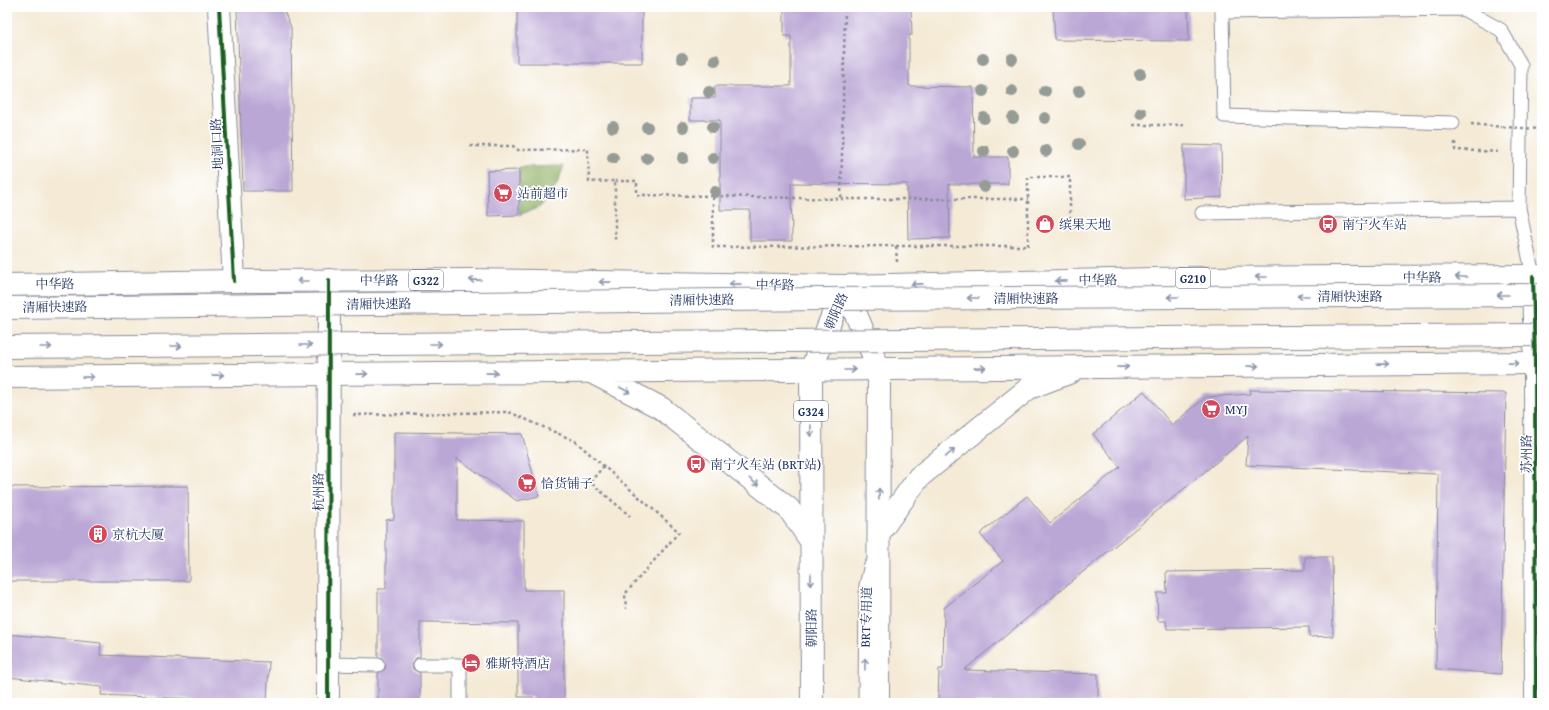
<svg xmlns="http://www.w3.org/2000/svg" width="1549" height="710" font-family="'Gentium Book Plus','Noto Serif SC',serif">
<rect width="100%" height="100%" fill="#fff"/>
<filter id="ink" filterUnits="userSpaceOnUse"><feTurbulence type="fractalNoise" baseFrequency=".025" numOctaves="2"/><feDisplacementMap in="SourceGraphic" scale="8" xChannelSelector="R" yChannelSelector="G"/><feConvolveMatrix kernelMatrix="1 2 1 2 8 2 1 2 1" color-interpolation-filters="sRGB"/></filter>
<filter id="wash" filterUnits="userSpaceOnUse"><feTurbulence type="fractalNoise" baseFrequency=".012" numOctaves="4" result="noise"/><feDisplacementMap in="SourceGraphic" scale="16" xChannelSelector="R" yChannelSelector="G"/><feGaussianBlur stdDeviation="0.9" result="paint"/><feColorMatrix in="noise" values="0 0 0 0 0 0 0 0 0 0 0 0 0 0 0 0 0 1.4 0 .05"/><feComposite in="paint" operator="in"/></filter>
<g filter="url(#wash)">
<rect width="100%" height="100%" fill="#f4ead5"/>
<!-- forest -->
<path fill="#8cad61" stroke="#546e60" d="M 564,166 L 556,187 L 540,207 L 519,215 L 519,167 Z"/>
<g id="blocks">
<!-- building -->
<path fill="#bba7d6" d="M 237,7 L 282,7 L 291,27 L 293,191 L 243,191 Z
M 517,7 L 642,7 L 642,63 L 517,63 Z
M 784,7 L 911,7 L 912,35 L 909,35 L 909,86 L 973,87 L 974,157 L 1008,157 L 1008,184 L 949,184 L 950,238 L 908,239 L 907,184 L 791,183 L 792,241 L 750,241 L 750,210 L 720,210 L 720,120 L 690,120 L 690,98 L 715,98 L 715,86 L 791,86 L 791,36 L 784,36 Z
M 1053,7 L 1188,7 L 1189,41 L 1055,40 Z
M 1184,145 L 1221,146 L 1222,197 L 1184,199 Z
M 519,170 L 519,215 L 488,216 L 487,171 Z
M 1250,390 L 1506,393 L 1501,674 L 1436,669 L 1438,474 L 1246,465 L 1248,436 L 964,670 L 1098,674 L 1098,703 L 938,703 L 939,669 L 943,669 L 944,608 L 1003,561 L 980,534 L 1027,496 L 1050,523 L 1120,467 L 1093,434 L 1144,391 L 1172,425 L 1206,397 L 1250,394 Z
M 394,432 L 522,434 L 539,496 L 517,501 L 457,458 L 457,520 L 524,521 L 524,590 L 564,590 L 564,703 L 533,703 L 533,697 L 518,697 L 518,623 L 420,622 L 420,657 L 416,658 L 412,665 L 413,669 L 420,673 L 420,703 L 378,703 L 378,673 L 385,669 L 386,665 L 382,658 L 378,657 L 378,589 L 386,589 L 386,520 L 394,519 Z
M 188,486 L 189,581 L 7,581 L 7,487 Z
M 1305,557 L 1332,557 L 1333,636 L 1309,637 L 1309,627 L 1167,629 L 1166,621 L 1158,621 L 1157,593 L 1167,593 L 1166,572 L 1305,570 Z
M 7,634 L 101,643 L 100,655 L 269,662 L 267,702 L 101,695 L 102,687 L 7,677 Z"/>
</g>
</g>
<g filter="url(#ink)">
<use href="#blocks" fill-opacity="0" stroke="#888c9a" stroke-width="1"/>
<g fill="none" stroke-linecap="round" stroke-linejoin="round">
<!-- service casing -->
<g stroke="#888c9a" stroke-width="15">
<path id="service" d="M 1453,123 L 1224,116 L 1222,12 L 1463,9 L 1501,30 L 1521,65 L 1519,208 L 1533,276
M 1202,213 L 1519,208
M 328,664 L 378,665
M 420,665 L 460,665 L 460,703
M 865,703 L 866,585 L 871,565"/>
</g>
<!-- minor casing -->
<g stroke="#888c9a" stroke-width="24">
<path id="minor" d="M 219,7 L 234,281"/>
</g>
<!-- tertiary casing -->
<g stroke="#888c9a" stroke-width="24">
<path id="tertiary" d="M 1533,276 L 1535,363 L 1536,703
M 328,703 L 329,280"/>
</g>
<!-- primary casing -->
<g stroke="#888c9a" stroke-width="24">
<path id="primary" d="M 844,286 L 879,369 L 878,703
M 812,703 L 811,370 L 844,286"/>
</g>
<!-- trunk casing -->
<g stroke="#888c9a" stroke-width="24">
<path id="trunk" d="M 7,285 L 234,281 L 473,280 L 844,286 L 1199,278 L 1542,276
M 593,373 L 661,408 L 789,509 L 811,541
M 7,377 L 1542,363
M 1536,463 L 1542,445
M 879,533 L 919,477 L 1029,388 L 1071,372"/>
</g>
<!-- path -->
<path stroke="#888c9a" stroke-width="2.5" stroke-dasharray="3 3" stroke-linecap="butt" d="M 1471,124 L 1502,127
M 1133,125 L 1184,125
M 1455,142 L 1455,150 L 1501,152
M 470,146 L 513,146 L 518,150 L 588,149 L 589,182 L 615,181 L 615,240
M 615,181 L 637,181 L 637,195 L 713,196
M 841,198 L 845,7
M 896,246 L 1028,246 L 1028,177 L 1070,177 L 1070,230
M 897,262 L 896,246 L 713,247 L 713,196 L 841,199 L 1028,199
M 353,415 L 509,412 L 575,441 L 679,532 L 625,594 L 626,609
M 604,466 L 590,482 L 630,516"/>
<!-- service -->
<use href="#service" stroke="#fff" stroke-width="13"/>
<!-- minor -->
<use href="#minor" stroke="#fff" stroke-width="22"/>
<!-- tertiary -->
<use href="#tertiary" stroke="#fff" stroke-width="22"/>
<!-- primary -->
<use href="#primary" stroke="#fff" stroke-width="22"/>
<!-- trunk -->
<use href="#trunk" stroke="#fff" stroke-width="22"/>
<!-- trunk-bridge casing -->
<g stroke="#888c9a" stroke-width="24" stroke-linecap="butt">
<path id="trunk-bridge" d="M 7,308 L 821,299 L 1542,295
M 7,347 L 1542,335"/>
</g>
<!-- path-bridge -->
<path stroke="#888c9a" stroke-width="2.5" stroke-dasharray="3 3" stroke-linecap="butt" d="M 1503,127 L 1542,129"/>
<!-- trunk-bridge -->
<use href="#trunk-bridge" stroke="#fff" stroke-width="22"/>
<!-- cycleway casing -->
<g stroke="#fff" stroke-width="6">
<path id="cycleway" d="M 219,7 L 234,281
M 1533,276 L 1535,363 L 1536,703
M 328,703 L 329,280"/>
</g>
<!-- cycleway -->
<use href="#cycleway" stroke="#1b5e20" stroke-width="4"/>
</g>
<!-- trees -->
<g fill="#959c96">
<circle cx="682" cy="58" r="6"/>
<circle cx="983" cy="59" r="6"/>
<circle cx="1012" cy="59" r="6"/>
<circle cx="715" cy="60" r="6"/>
<circle cx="1140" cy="74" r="6"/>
<circle cx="983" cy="91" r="6"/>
<circle cx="1012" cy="91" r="6"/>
<circle cx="1045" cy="91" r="6"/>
<circle cx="1079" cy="91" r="6"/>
<circle cx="709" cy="92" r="6"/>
<circle cx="1141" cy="113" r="6"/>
<circle cx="984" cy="118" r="6"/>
<circle cx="1013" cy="118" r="6"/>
<circle cx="1045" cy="118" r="6"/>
<circle cx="613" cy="127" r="6"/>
<circle cx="647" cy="127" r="6"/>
<circle cx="683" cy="127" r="6"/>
<circle cx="713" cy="127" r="6"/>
<circle cx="1079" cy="144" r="6"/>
<circle cx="984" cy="151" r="6"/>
<circle cx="1013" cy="151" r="6"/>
<circle cx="1046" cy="151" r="6"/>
<circle cx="613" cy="158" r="6"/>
<circle cx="647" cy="158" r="6"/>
<circle cx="683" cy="158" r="6"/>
<circle cx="713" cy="158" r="6"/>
<circle cx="984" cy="187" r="6"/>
<circle cx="715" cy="192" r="6"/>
</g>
<!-- one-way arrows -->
<defs><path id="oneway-shaft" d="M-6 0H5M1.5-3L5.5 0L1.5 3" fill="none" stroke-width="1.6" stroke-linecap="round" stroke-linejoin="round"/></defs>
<g stroke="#8d97ae">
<use href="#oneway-shaft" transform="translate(1261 277) rotate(180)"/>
<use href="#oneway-shaft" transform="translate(1461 277) rotate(180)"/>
<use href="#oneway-shaft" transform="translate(475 280) rotate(-179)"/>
<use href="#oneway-shaft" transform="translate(303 281) rotate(180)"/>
<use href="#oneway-shaft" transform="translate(1061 281) rotate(179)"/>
<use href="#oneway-shaft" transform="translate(605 282) rotate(-179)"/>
<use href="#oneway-shaft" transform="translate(735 284) rotate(-179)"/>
<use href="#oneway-shaft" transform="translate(917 284) rotate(179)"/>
<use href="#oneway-shaft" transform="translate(1503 295) rotate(180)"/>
<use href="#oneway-shaft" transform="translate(1303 296) rotate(180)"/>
<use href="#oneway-shaft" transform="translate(1173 297) rotate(180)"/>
<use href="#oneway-shaft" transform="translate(973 298) rotate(180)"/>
<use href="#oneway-shaft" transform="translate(436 344)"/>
<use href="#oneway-shaft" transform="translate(306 345)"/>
<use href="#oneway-shaft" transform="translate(176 346)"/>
<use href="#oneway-shaft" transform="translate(46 347)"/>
<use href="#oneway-shaft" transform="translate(1513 363) rotate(-1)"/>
<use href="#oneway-shaft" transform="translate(1383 364) rotate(-1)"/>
<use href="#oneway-shaft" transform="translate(1253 366) rotate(-1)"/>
<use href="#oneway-shaft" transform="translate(1123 367) rotate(-1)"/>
<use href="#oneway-shaft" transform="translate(980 368) rotate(-1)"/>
<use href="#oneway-shaft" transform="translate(850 370)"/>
<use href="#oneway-shaft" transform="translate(492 373) rotate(-1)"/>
<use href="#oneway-shaft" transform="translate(362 374) rotate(-1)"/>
<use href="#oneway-shaft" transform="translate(218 375) rotate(-1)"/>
<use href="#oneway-shaft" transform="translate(88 377) rotate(-1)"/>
<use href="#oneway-shaft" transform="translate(625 390) rotate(27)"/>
<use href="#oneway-shaft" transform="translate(811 431) rotate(90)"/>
<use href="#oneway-shaft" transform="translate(950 453) rotate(-39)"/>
<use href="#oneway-shaft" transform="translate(754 482) rotate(38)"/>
<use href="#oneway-shaft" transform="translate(879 494) rotate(-90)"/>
<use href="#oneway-shaft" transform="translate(811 580) rotate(90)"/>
<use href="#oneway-shaft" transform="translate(865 664) rotate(-89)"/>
</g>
</g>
<!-- icons -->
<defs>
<g id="supermarket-disc" transform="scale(1)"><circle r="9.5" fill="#d1495b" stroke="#fff"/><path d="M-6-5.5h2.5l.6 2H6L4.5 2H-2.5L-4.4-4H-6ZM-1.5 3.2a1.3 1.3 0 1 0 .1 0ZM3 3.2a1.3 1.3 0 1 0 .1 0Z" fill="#fff"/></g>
<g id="shop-disc" transform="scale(1)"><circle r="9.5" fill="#d1495b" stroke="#fff"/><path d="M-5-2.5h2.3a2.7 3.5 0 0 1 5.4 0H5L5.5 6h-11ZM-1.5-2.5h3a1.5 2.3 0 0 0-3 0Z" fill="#fff"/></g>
<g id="bus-disc" transform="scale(1)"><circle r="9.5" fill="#d1495b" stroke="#fff"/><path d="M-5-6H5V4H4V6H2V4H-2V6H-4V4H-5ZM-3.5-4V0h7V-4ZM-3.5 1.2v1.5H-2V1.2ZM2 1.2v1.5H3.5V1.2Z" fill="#fff"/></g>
<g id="building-disc" transform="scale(1)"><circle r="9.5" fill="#d1495b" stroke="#fff"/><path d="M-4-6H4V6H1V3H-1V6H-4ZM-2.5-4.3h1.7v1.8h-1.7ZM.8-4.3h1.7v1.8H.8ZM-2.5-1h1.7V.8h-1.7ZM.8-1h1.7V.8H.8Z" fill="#fff"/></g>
<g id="hotel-disc" transform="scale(1)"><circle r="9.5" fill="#d1495b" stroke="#fff"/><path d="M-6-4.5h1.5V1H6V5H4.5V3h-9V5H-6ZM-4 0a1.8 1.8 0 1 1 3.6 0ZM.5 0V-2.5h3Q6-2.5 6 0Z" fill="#fff"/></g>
</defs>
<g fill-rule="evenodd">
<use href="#supermarket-disc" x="503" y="193"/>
<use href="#shop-disc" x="1045" y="224"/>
<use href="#bus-disc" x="1328" y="224"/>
<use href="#supermarket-disc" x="1211" y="409"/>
<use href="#bus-disc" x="696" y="464"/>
<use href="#supermarket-disc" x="527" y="483"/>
<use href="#building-disc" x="98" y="534"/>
<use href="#hotel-disc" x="471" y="663"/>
</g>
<g text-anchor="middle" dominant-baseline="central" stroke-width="3.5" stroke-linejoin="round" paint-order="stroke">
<!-- shield labels -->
<g fill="#fff" stroke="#5f6d8e" stroke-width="1">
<rect x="1176" y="268" width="34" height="20" rx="3"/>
<rect x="409" y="270" width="34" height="20" rx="3"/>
<rect x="794" y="401" width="34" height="20" rx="3"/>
</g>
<g font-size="12" font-weight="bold" fill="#1b2f5e">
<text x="1193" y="278">G210</text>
<text x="426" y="280">G322</text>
<text x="811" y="411">G324</text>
</g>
<!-- street labels -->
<g font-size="13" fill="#1b2f5e" stroke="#fff">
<text transform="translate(217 144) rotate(-93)">地洞口路</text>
<text x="1422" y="277">中华路</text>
<text x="379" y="280">中华路</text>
<text transform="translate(1098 280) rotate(-1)">中华路</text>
<text transform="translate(55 284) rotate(-1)">中华路</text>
<text transform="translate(775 285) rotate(1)">中华路</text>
<text x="1350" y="296">清厢快速路</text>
<text x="1026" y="298">清厢快速路</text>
<text transform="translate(702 300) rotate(-1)">清厢快速路</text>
<text transform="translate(379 304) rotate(-1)">清厢快速路</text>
<text transform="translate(55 307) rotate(-1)">清厢快速路</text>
<text transform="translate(836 311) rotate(-66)">朝阳路</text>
<text transform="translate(1526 454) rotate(-90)">苏州路</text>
<text transform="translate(318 492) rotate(-90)">杭州路</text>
<text transform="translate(866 617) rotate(-88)">BRT专用道</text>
<text transform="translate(811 628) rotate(-90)">朝阳路</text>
</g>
<!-- poi labels -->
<g font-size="13" fill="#1b2f5e" stroke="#fff" text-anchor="start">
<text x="517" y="193">站前超市</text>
<text x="1059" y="224">缤果天地</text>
<text x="1342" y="224">南宁火车站</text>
<text x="1225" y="409">MYJ</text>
<text x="710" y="464">南宁火车站 (BRT站)</text>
<text x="541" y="483">恰货铺子</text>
<text x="112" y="534">京杭大厦</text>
<text x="485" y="663">雅斯特酒店</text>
</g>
</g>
<!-- margin -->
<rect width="1549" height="710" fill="none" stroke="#fff" stroke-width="24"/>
</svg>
